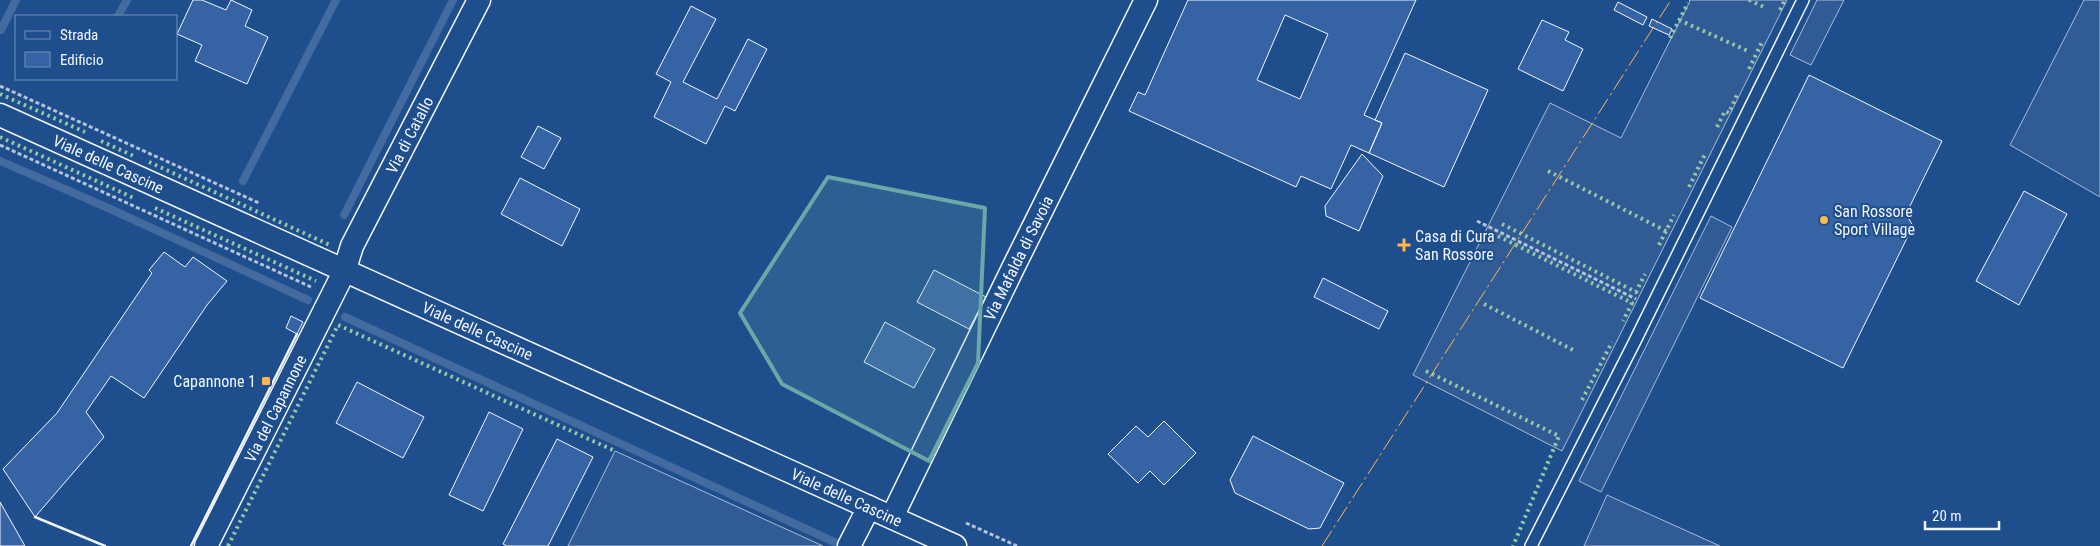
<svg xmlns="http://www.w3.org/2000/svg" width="2100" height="546" font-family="'Roboto Condensed',sans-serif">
<rect width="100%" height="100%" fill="#1f4e8c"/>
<!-- built -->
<path fill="#305b95" stroke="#a8bbd7" d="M 1689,0 L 1787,0 L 1562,451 L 1413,375 L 1550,103 L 1621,138 L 1690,1 Z
M 1817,0 L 1844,0 L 1811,65 L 1790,55 Z
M 2084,0 L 2100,0 L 2100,197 L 2010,145 Z
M 1711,216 L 1732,227 L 1601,492 L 1579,481 Z
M 615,451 L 823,546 L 568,546 Z
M 1607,495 L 1720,546 L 1584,546 Z"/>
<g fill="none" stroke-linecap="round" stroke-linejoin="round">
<!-- stream -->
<path stroke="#446ba0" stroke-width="8" d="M 118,16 L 127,0
M 1,30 L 16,0
M 0,161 L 106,207 L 308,300
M 243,181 L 336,0
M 344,215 L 453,0
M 345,317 L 843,546"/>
</g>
<!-- building -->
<path fill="#3563a3" stroke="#f2f6ff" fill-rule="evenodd" d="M 193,0 L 202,0 L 226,10 L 231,0 L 252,10 L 245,26 L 268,37 L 247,84 L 195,61 L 202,45 L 177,34 Z
M 1188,0 L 1416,0 L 1364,115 L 1382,123 L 1369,153 L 1351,145 L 1331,189 L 1301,176 L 1296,187 L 1129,111 L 1138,92 L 1145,95 ZM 1285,15 L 1328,34 L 1300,99 L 1257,80 Z
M 1618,2 L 1647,17 L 1643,25 L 1614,10 Z
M 691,6 L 716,19 L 683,82 L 717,99 L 748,39 L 767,49 L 735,111 L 725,106 L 706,144 L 654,117 L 671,82 L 656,74 Z
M 1652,19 L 1672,29 L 1669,35 L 1649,26 Z
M 1542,20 L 1569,32 L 1565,40 L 1583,49 L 1563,91 L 1518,69 Z
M 1405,53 L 1488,90 L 1444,187 L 1369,153 L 1382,123 L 1375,120 Z
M 1809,75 L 1942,141 L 1906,214 L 1913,226 L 1843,368 L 1700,298 Z
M 538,126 L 561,138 L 544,169 L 521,157 Z
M 1362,154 L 1383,176 L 1359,231 L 1326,216 L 1325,206 Z
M 520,178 L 580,209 L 562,246 L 501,214 Z
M 2024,191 L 2067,214 L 2019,305 L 1976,281 Z
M 164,252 L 185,267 L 193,257 L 227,281 L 207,305 L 144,398 L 111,376 L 86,412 L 104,437 L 35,517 L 3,469 L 57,413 L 152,273 L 149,270 Z
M 934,270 L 986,297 L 969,329 L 917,302 Z
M 1323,278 L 1388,311 L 1379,329 L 1314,297 Z
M 291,316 L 303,322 L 297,334 L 286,328 Z
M 885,322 L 935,349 L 914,388 L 864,362 Z
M 357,382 L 424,417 L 403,458 L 336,423 Z
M 489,412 L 523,429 L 483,511 L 449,495 Z
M 1164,421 L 1196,453 L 1164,485 L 1150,471 L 1138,483 L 1108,454 L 1136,426 L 1148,437 Z
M 1253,436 L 1344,483 L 1320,528 L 1309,529 L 1235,493 L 1230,480 Z
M 557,439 L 593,457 L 548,546 L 507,546 L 503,544 Z
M 0,502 L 25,546 L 0,546 Z"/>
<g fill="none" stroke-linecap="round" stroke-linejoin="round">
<!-- lane casing -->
<g stroke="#f2f6ff" stroke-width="14">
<path id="lane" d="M 1531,546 L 1635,341 L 1803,0"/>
</g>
<!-- street casing -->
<g stroke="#f2f6ff" stroke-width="25">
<g id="street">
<path id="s1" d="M 0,115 L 955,546"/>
<path id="s2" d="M 892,517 L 1013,268 L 1146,0"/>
<path id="s3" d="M 206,546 L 344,272 L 352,246 L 479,0"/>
<path d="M 849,546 L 869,507"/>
</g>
</g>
<!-- path -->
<path stroke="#b3c4dc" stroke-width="3" stroke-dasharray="4 2.5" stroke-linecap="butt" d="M 0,86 L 259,203
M 0,145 L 311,287
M 1477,221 L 1636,299
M 966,523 L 1017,546"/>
<!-- lane -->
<use href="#lane" stroke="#1f4e8c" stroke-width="11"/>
<!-- street -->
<use href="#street" stroke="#1f4e8c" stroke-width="22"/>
<!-- hedge -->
<path stroke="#97c8a6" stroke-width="4" stroke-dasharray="2.5 4" stroke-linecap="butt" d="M 1749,0 L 1764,7
M 1780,10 L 1785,0
M 1679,20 L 1748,51
M 1670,38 L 1688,3
M 1749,69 L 1763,40
M 0,94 L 85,132
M 1717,127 L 1725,111 L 1729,113 L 1737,95
M 0,137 L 136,199
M 101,141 L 134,156
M 149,162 L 332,246
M 1548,171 L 1666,231
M 1689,187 L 1705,154
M 155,208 L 316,281
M 1502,224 L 1636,292 L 1645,274
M 1498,236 L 1632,303 L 1623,321
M 1659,245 L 1674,215
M 1484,304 L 1575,351
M 1426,371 L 1559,436 L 1513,546
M 1582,400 L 1612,342
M 228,546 L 338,325 L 615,451"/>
<!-- wall -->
<path stroke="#f2f6ff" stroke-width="2.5" d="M 35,517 L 105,546
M 191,546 L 297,334"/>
<!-- power -->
<path stroke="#ffb74d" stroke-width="1" stroke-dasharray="18 4 2.5 4" stroke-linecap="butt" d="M 1322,546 L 1671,0"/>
</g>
<!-- marked area -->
<path fill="#6aa9a8" fill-opacity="0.2" stroke="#6aa9a8" stroke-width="4" stroke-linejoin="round" d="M 828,177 L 985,208 L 978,363 L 929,461 L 782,384 L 740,313 Z"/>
<!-- markers -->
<g fill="#ffb74d" stroke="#1f4e8c" stroke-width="2">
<circle cx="1824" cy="220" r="5"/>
<path d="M1401.5 237.5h5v5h5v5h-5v5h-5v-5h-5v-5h5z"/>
<rect x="261" y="376" width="10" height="10" rx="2.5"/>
</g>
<g text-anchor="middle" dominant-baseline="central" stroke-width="4" stroke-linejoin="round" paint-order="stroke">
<!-- street labels -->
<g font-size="16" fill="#f2f6ff" stroke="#1f4e8c">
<text stroke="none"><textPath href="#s3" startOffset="459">Via di Catallo</textPath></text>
<text stroke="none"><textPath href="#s1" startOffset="119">Viale delle Cascine</textPath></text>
<text stroke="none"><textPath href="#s2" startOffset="288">Via Mafalda di Savoia</textPath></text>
<text stroke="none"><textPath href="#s1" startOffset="524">Viale delle Cascine</textPath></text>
<text stroke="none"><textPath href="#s3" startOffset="154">Via del Capannone</textPath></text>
<text stroke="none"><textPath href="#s1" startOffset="929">Viale delle Cascine</textPath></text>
</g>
<!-- poi labels -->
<g font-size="16" fill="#f2f6ff" stroke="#1f4e8c" text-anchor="start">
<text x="1834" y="211">San Rossore<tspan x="1834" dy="18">Sport Village</tspan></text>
<text x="1415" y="236">Casa di Cura<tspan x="1415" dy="18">San Rossore</tspan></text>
<text x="256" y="381" text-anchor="end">Capannone 1</text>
</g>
</g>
<!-- legend -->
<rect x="15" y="15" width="162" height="65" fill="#1f4e8c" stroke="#7391ba"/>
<rect x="25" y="31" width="25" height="8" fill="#1f4e8c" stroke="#7391ba"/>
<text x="60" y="40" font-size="15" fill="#f2f6ff">Strada</text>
<rect x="25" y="52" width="25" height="15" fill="#3563a3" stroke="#7391ba"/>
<text x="60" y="65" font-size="15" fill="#f2f6ff">Edificio</text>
<!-- scale -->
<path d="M1925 521v8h74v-8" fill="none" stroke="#f2f6ff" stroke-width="2.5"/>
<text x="1932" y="521" font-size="15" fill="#f2f6ff" stroke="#1f4e8c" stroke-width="4" paint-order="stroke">20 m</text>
</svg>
